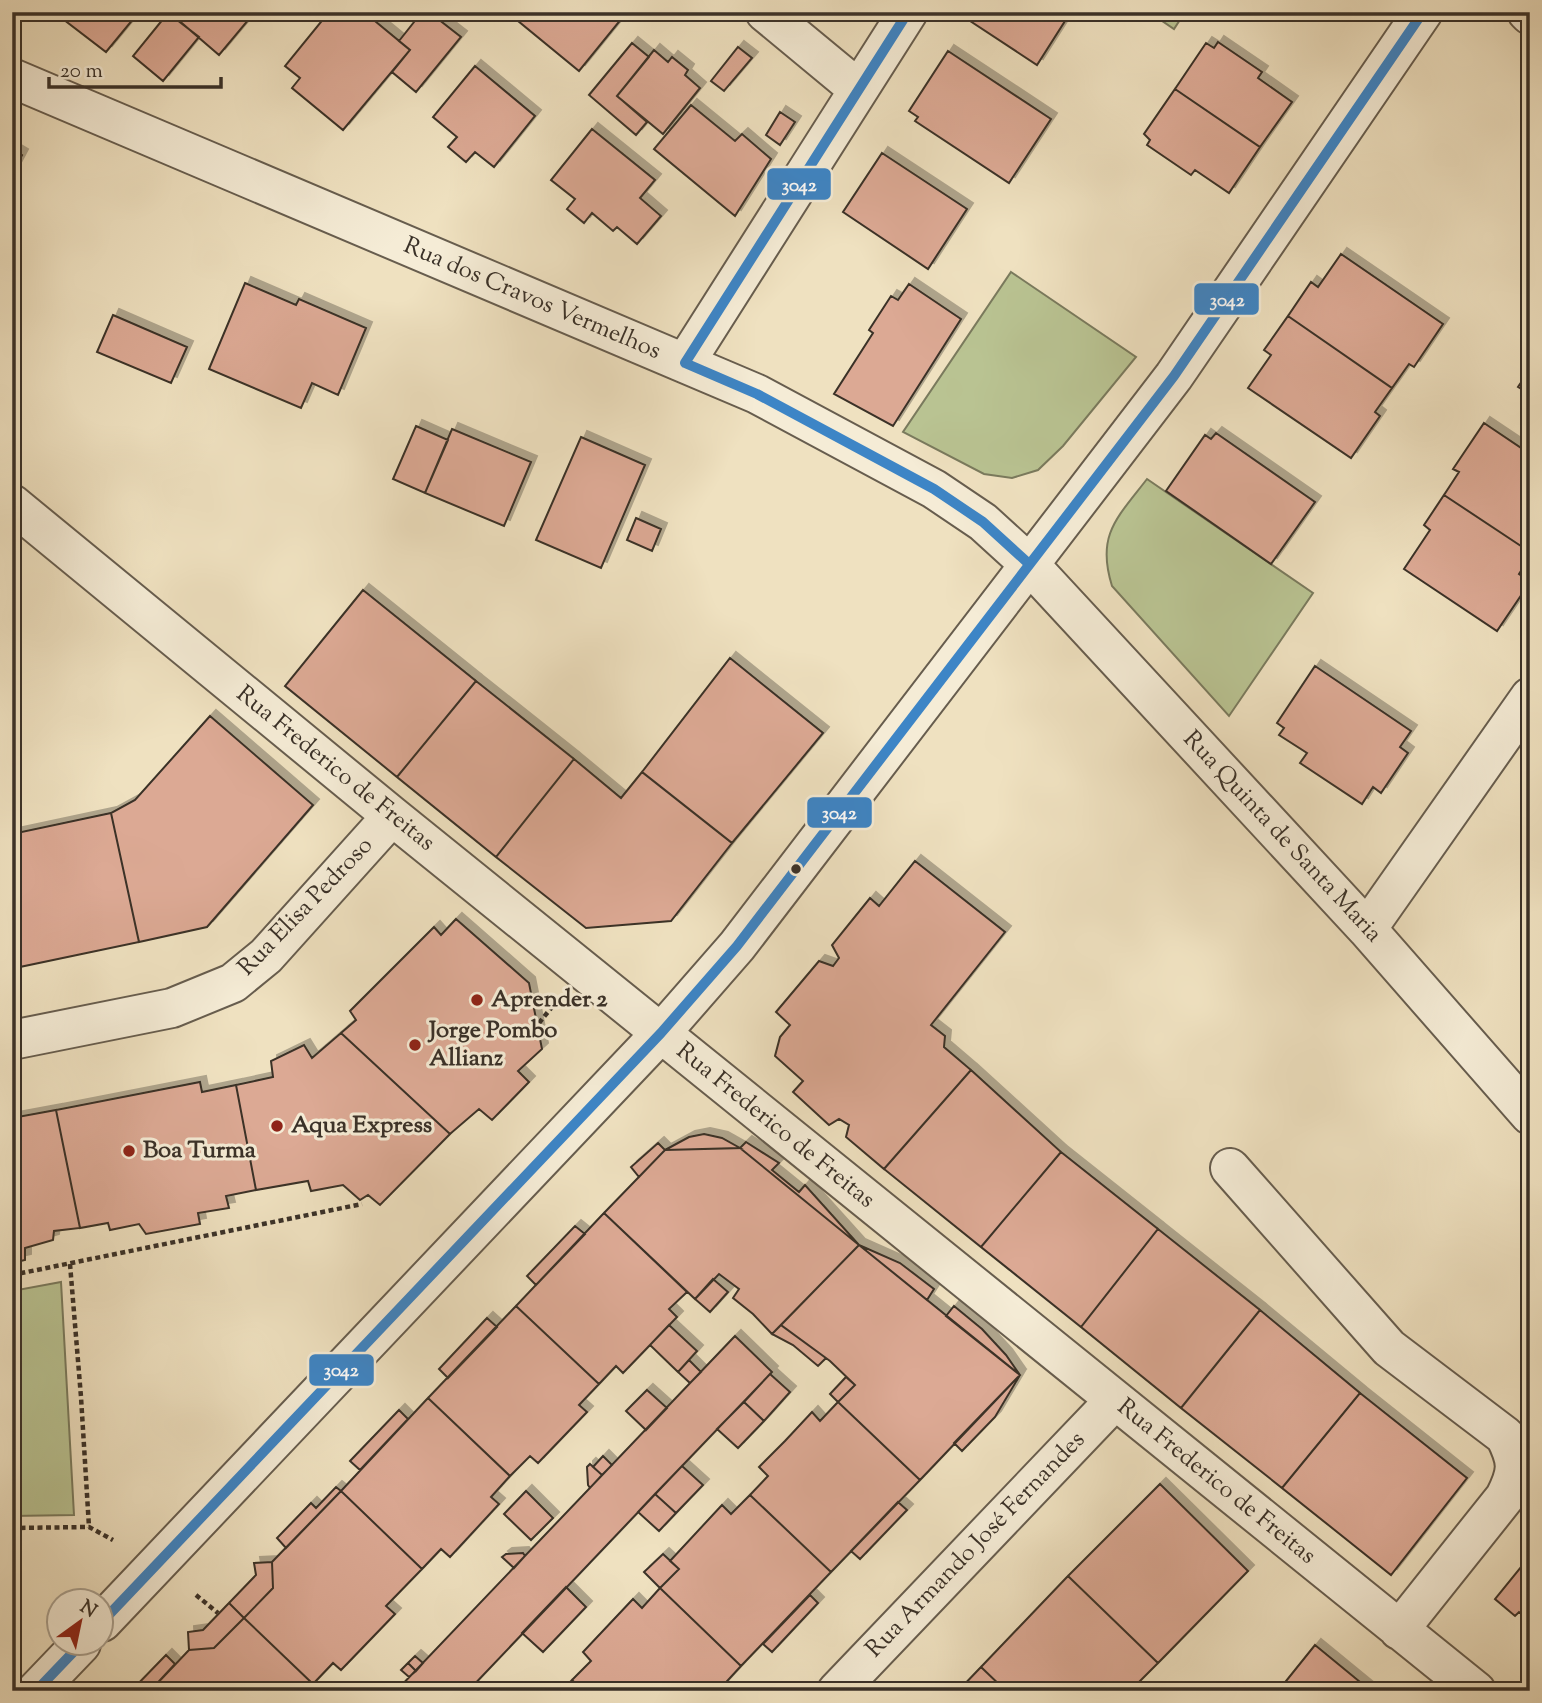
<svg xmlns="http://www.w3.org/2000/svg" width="1542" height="1703" font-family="'Sorts Mill Goudy',serif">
<defs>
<filter id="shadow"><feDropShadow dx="6" dy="-6" stdDeviation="0" flood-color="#0004"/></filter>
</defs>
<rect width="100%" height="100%" fill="#efe1c0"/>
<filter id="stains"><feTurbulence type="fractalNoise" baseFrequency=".00286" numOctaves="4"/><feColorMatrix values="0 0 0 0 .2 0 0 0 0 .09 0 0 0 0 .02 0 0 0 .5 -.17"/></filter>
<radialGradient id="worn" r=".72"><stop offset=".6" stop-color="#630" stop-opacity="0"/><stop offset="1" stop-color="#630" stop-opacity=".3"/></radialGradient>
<!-- green -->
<path fill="#b9c392" stroke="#7a7a5d" stroke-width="2" d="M 1149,12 L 1185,12 L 1174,29 Z
M 1011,272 L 1136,357 L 1063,446 L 1038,470 L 1012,478 L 984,474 L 903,432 Z
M 1147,479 L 1313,593 L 1229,716 L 1112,586 C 1096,535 1117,518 1147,479 Z
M 61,1282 L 74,1515 L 12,1516 L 12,1291 Z"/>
<!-- building -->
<path fill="#dca994" stroke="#3a3128" stroke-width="2" filter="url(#shadow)" d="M 62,12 L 139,12 L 106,52 L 59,16 Z
M 169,12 L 255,12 L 219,55 Z
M 329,12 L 364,12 L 410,50 L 343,130 L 292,88 L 300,78 L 285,66 Z
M 422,12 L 429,12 L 461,37 L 416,92 L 392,72 L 410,50 L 399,41 Z
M 515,12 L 627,12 L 579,71 L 512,16 Z
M 963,12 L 1058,12 L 1056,16 L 1065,21 L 1037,65 L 961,15 Z
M 168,13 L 199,37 L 163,81 L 133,56 Z
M 1218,42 L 1262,72 L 1258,78 L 1292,102 L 1260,147 L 1175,89 L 1206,43 L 1214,48 Z
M 632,43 L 649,57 L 617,96 L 647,122 L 636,135 L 589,95 Z
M 738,47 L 752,58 L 724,91 L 711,81 Z
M 654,50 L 668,62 L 672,57 L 688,70 L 685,75 L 700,88 L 663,134 L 617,96 Z
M 948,51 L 1051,119 L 1009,183 L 915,121 L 918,117 L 909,111 Z
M 475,66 L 535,116 L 494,167 L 475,152 L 466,162 L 448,147 L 457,137 L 433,117 Z
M 1175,89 L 1260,147 L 1229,193 L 1195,170 L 1191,175 L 1147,145 L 1150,140 L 1144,134 Z
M 691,105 L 735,141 L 742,134 L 771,159 L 735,216 L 654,149 Z
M 780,112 L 795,122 L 780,145 L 766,135 Z
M 592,129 L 655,180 L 640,198 L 661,216 L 637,244 L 617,227 L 613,231 L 592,213 L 584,223 L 567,209 L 575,199 L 551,180 Z
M 12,149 L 22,155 L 12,174 Z
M 882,153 L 967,209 L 928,269 L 843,212 Z
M 1341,254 L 1443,324 L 1414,367 L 1409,364 L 1392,388 L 1288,316 L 1311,282 L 1318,287 Z
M 245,283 L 296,305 L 299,299 L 366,328 L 338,395 L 312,383 L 301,408 L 209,369 Z
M 909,284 L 961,319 L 893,426 L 834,394 L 873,333 L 869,330 L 891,296 L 898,300 Z
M 113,315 L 187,347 L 171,383 L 97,352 Z
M 1288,316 L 1392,388 L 1375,412 L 1380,416 L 1351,458 L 1248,388 L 1271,355 L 1264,350 Z
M 1530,369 L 1530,394 L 1518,387 Z
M 1484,423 L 1530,454 L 1530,552 L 1444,495 L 1459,472 L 1453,469 Z
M 416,426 L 448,440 L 425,493 L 393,479 Z
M 452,429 L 531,462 L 504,526 L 425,493 Z
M 1216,433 L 1315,502 L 1271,564 L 1166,491 L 1205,435 L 1211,439 Z
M 581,437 L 645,465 L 601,568 L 536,540 Z
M 1444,495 L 1530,552 L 1530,557 L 1519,574 L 1530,582 L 1497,631 L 1404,569 L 1430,530 L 1424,525 Z
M 636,518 L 661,529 L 652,551 L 627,540 Z
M 363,590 L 476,681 L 397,777 L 285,686 Z
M 730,658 L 823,733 L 732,843 L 642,772 Z
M 1315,666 L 1411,731 L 1400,747 L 1408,753 L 1381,793 L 1373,787 L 1362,804 L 1300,763 L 1307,753 L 1279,735 L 1284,728 L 1277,723 Z
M 476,681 L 574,759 L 496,857 L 397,777 Z
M 210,716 L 313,805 L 207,927 L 139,942 L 111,813 L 135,800 Z
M 574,759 L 621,798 L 642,772 L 732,843 L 671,921 L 586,928 L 496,857 Z
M 111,813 L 139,942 L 15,968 L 12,954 L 12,834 Z
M 915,861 L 1005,932 L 931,1025 L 945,1036 L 944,1047 L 971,1070 L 884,1169 L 846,1137 L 849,1125 L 839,1119 L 829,1125 L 793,1092 L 803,1081 L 775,1056 L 780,1037 L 790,1025 L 776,1012 L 819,961 L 833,966 L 839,958 L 832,945 L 870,898 L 879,906 Z
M 456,919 L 529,983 L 542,1049 L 518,1071 L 529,1082 L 492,1120 L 479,1109 L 450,1134 L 341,1033 L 356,1020 L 350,1011 L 434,927 L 441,935 Z
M 341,1033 L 450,1134 L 380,1205 L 368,1195 L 360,1200 L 343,1185 L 311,1191 L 308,1181 L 256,1190 L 236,1085 L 273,1077 L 271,1061 L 304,1045 L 312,1058 Z
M 971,1070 L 1061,1152 L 981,1247 L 884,1169 Z
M 200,1082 L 202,1092 L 236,1085 L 256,1190 L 226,1196 L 229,1208 L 198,1213 L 200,1224 L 146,1234 L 139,1224 L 110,1230 L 108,1223 L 80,1228 L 56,1110 Z
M 56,1110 L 80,1228 L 54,1231 L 53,1240 L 25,1248 L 25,1260 L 12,1263 L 12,1118 Z
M 704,1134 L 722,1138 L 740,1148 L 665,1150 L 689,1137 Z
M 746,1142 L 779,1163 L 772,1170 L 799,1192 L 805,1185 L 859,1245 L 740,1148 Z
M 658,1143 L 665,1150 L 639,1177 L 631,1167 Z
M 740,1148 L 859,1245 L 772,1334 L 753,1314 L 733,1298 L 739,1289 L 719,1274 L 695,1299 L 604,1213 L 665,1150 Z
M 1061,1152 L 1158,1229 L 1081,1327 L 981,1247 Z
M 604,1213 L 687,1292 L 669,1309 L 677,1317 L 623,1373 L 616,1366 L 599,1384 L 516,1306 Z
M 575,1226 L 585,1234 L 536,1285 L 527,1276 Z
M 1158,1229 L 1260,1310 L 1181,1408 L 1081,1327 Z
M 859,1245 L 1020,1375 L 920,1480 L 838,1402 L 855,1385 L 830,1361 L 781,1325 Z
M 859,1245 L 900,1263 L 934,1289 L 927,1300 Z
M 713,1279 L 728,1292 L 710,1312 L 695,1299 Z
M 516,1306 L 599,1384 L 579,1405 L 587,1412 L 538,1463 L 530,1456 L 510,1476 L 428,1398 Z
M 954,1306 L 982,1329 L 1006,1355 L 1020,1375 L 946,1316 Z
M 1260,1310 L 1360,1393 L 1282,1488 L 1181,1408 Z
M 487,1318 L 497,1327 L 448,1378 L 439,1369 Z
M 669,1325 L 697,1351 L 678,1372 L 650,1345 Z
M 781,1325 L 826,1358 L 818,1366 L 793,1345 L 772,1334 Z
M 735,1336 L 772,1372 L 682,1466 L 468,1691 L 396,1691 Z
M 689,1360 L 701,1372 L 690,1383 L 678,1372 Z
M 770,1374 L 790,1392 L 764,1421 L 744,1402 Z
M 1020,1375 L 995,1417 L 962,1451 L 954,1443 Z
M 846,1377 L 855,1385 L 838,1402 L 830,1394 Z
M 647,1390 L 667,1408 L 646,1430 L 626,1411 Z
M 1360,1393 L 1467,1478 L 1391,1575 L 1282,1488 Z
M 428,1398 L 510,1476 L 491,1497 L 499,1504 L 450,1557 L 441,1549 L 422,1569 L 341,1491 Z
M 744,1402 L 764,1421 L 738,1448 L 717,1429 Z
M 838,1402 L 920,1480 L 831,1572 L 750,1495 L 768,1476 L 759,1467 L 785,1441 L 812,1412 L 820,1421 Z
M 399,1410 L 408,1419 L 360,1470 L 350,1461 Z
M 603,1456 L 612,1465 L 602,1475 L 593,1467 Z
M 590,1464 L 602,1475 L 590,1488 L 588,1485 L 587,1467 Z
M 682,1466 L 703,1485 L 676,1513 L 655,1494 Z
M 1160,1484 L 1248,1571 L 1158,1663 L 1068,1576 Z
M 336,1487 L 341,1491 L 286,1548 L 277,1538 L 311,1503 L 316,1508 Z
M 341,1491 L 422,1569 L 386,1606 L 395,1614 L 341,1670 L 333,1663 L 313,1684 L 244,1618 L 273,1588 L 272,1562 Z
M 526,1491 L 553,1518 L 531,1540 L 504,1514 Z
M 655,1494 L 676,1513 L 659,1531 L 638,1512 Z
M 750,1495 L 831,1572 L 741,1666 L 660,1588 L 679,1569 L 670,1561 L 722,1505 L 731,1514 Z
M 898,1502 L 907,1510 L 860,1559 L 851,1551 Z
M 523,1553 L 525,1556 L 514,1568 L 502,1557 L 506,1554 Z
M 663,1554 L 679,1569 L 660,1588 L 644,1572 Z
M 1530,1556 L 1530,1621 L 1519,1612 L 1515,1616 L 1495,1599 Z
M 272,1562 L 273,1588 L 244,1618 L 229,1603 L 256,1575 L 254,1563 Z
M 1068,1576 L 1158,1663 L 1130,1691 L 1006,1691 L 981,1667 Z
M 566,1587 L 586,1607 L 543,1652 L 522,1633 Z
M 660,1588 L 741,1666 L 718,1691 L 583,1691 L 572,1680 L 591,1661 L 583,1652 L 633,1599 L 642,1608 Z
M 810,1595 L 818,1603 L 772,1652 L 763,1644 Z
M 229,1603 L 244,1618 L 214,1648 L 189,1650 L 188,1632 L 203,1630 Z
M 244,1618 L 313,1684 L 306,1691 L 150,1691 L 189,1650 L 214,1648 Z
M 1315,1645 L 1371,1691 L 1278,1691 Z
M 166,1655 L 175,1664 L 150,1691 L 131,1691 Z
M 415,1656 L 423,1663 L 416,1671 L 408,1663 Z
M 408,1663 L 416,1671 L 409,1677 L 401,1670 Z
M 981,1667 L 1006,1691 L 958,1691 Z
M 572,1680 L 583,1691 L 562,1691 Z"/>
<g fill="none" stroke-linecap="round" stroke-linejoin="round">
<!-- minor casing -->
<g stroke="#675d4e" stroke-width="42">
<path id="minor" d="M 765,12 L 858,89
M 1527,12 L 1530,15
M 12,78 L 757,394 L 934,489 L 983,522 L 1028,563 L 1367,929 L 1530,1115
M 685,363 L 908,12
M 12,504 L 392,816 L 1476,1691
M 1367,929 L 1530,697
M 12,1040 L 172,1008 L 233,983 L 266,956 L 392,816
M 1230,1168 L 1389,1348 L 1505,1436 C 1518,1462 1518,1471 1505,1497 L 1399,1630
M 102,1622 L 661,1033 L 737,946 L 1174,376 L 1423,12
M 36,1691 L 81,1644
M 837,1691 L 1115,1400"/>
</g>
<!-- path -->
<path stroke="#3a3128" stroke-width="4.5" stroke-dasharray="5 3.5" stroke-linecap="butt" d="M 539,1023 L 552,1007
M 70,1264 L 81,1397 L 89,1527
M 12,1275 L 362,1204
M 12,1528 L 89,1527 L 113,1540
M 196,1595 L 218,1613"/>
<!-- minor -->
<use href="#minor" stroke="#f5ecd6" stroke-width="38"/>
<!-- bus-1 casing -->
<g stroke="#f5ecd6" stroke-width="16">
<path id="bus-1" d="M 908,12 L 685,363 L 757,394 L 934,489 L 983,522 L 1028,563
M 102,1622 L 661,1033 L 737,946 L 1174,376 L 1423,12
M 36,1691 L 81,1644"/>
</g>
<!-- bus-1 -->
<use href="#bus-1" stroke="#3d85c6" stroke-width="10"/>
</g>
<!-- markers -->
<circle fill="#3a3128" stroke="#f5ecd6" stroke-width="2.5" cx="796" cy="869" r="6"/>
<g fill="#8f2418" stroke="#f5ecd6" stroke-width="2.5">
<circle cx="477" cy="1000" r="7"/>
<circle cx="415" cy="1045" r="7"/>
<circle cx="277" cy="1126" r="7"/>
<circle cx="129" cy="1151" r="7"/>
</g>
<g text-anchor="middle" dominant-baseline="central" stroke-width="6" stroke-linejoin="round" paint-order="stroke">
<!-- street labels -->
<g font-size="24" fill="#3a3128" stroke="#f5ecd6">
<text transform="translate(532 299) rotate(23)">Rua dos Cravos Vermelhos</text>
<text transform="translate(335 769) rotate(39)">Rua Frederico de Freitas</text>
<text transform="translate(1282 837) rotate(47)">Rua Quinta de Santa Maria</text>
<text transform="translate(306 907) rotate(-46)">Rua Elisa Pedroso</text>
<text transform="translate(775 1126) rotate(39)">Rua Frederico de Freitas</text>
<text transform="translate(1216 1482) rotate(39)">Rua Frederico de Freitas</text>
<text transform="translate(976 1545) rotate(-46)">Rua Armando José Fernandes</text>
</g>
<!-- poi labels -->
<g font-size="24" font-weight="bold" fill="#3a3128" stroke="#f5ecd6" text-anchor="start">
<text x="491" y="1000">Aprender 2</text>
<text x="429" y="1031">Jorge Pombo<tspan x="429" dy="28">Allianz</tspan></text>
<text x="291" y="1126">Aqua Express</text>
<text x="143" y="1151">Boa Turma</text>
</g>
</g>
<g stroke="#f5ecd6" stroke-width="2.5">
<rect x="766" y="167" width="66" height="34" rx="7" fill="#3d85c6"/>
<rect x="1193" y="282" width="67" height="34" rx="7" fill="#3d85c6"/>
<rect x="806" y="796" width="67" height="33" rx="7" fill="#3d85c6"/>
<rect x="308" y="1353" width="67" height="34" rx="7" fill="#3d85c6"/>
</g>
<g font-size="19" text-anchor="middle" font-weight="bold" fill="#fff">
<text x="799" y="191">3042</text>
<text x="1227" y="306">3042</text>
<text x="839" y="819">3042</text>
<text x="341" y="1376">3042</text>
</g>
<!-- margin -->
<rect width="1542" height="1703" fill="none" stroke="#efe1c0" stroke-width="42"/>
<rect x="14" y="14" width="1514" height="1675" fill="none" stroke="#3a3128" stroke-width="3.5"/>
<rect x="21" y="21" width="1500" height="1661" fill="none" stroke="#3a3128" stroke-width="2"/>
<!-- north arrow -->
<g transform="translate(80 1622) rotate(33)"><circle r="33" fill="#f5ecd6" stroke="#aaa190" stroke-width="2"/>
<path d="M0-5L12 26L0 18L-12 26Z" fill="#8f2418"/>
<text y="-10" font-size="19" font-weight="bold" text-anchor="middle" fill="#3a3128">N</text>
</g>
<!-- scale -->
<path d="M49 77v10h172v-10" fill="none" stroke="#3a3128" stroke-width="3.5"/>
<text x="60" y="77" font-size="21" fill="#3a3128" stroke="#f5ecd6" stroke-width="5" paint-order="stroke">20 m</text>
<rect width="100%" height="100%" filter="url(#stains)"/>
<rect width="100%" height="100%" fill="url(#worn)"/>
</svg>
